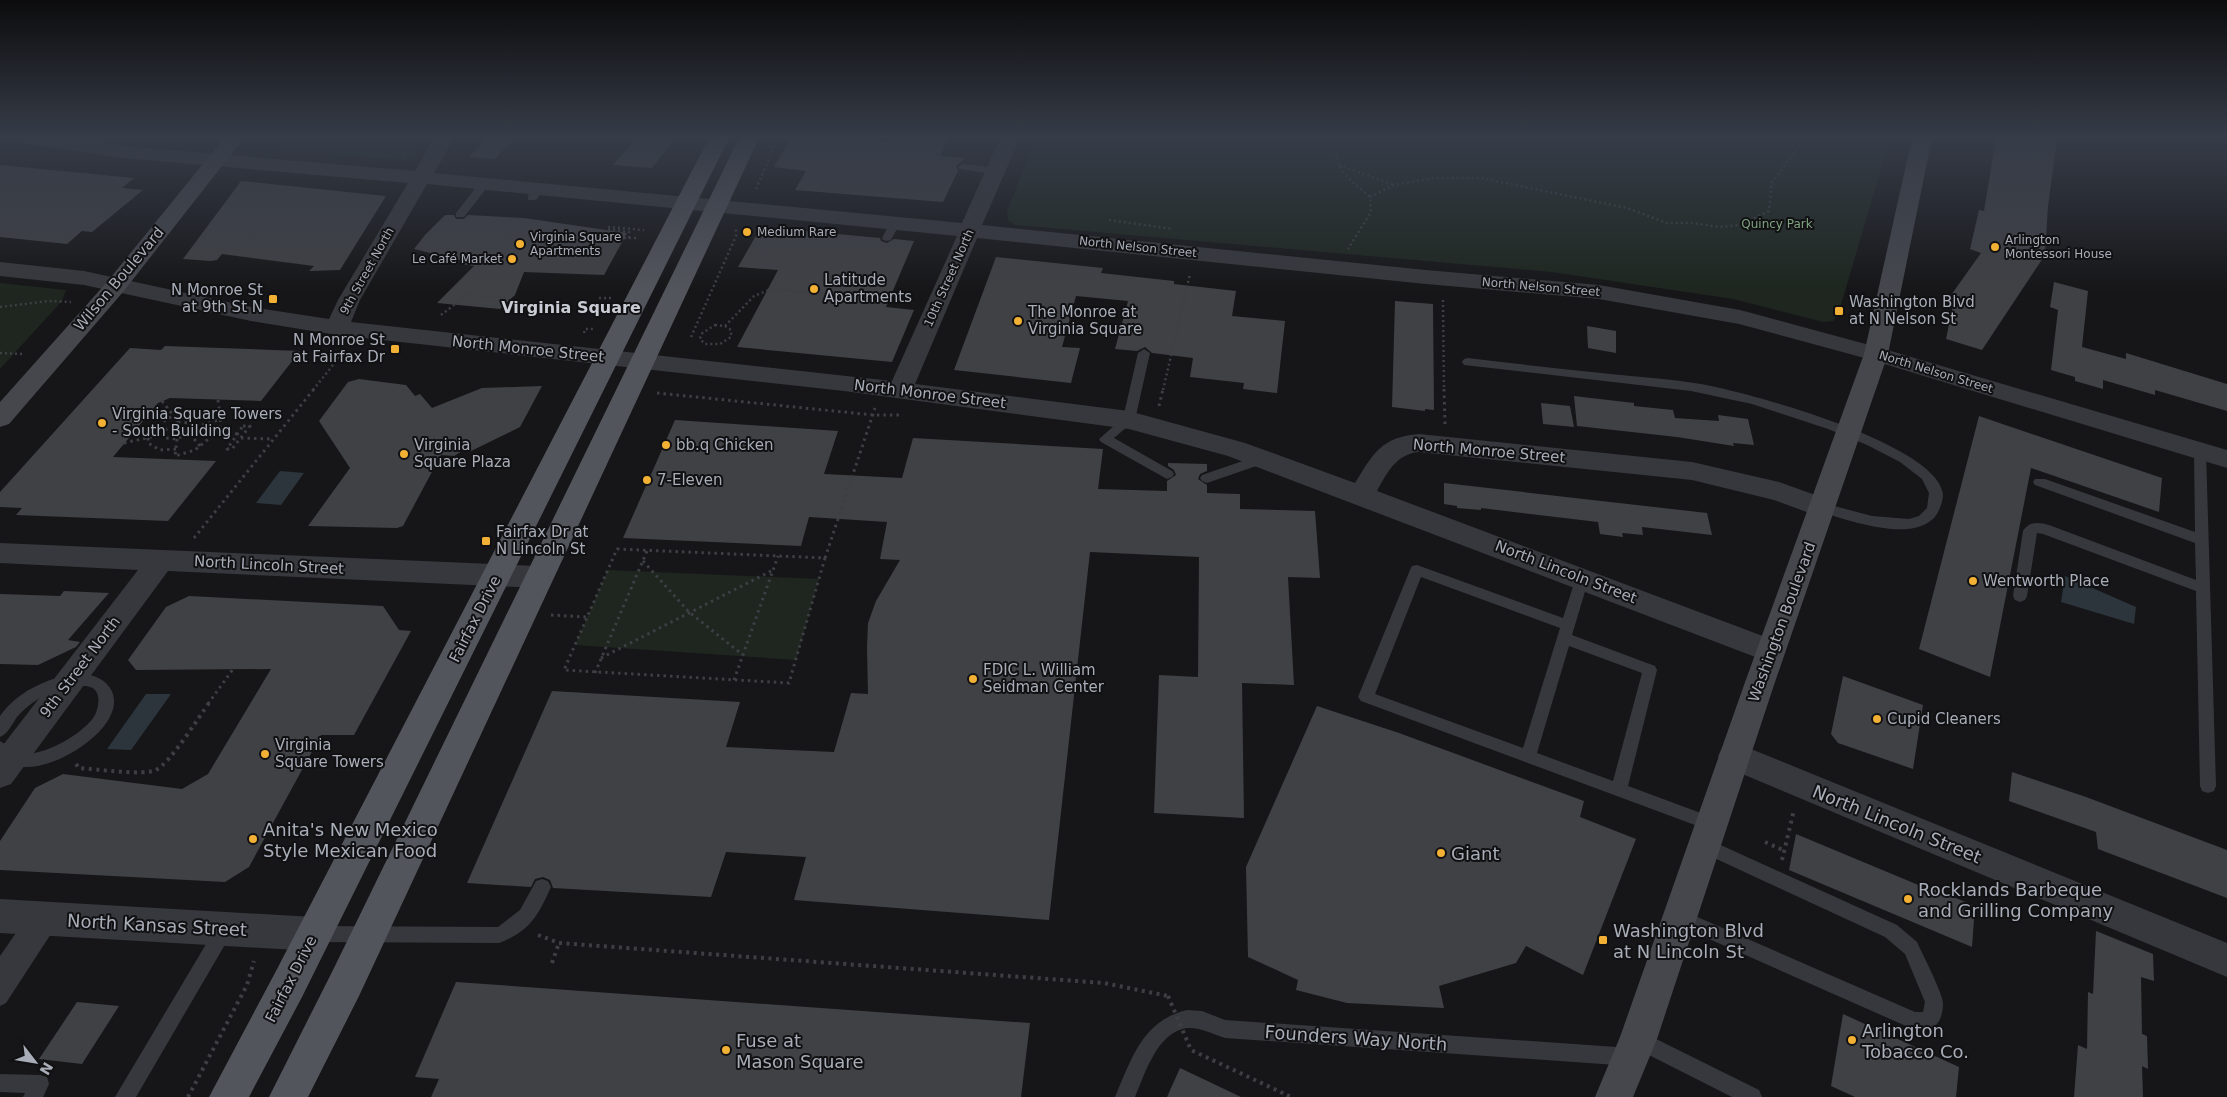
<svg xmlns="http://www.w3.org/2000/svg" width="2227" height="1097" font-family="'DejaVu Sans',sans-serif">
<rect width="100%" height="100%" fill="#161618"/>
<!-- green -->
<path fill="#1e261f" d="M 269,138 L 427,138 L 415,156 L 402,160 L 268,148 L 264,146 Z
M 1036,138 L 1890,138 L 1838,315 L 1833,321 L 1823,322 L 1733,299 L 1552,272 L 1015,225 L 1008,220 L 1007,211 Z
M 0,283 L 66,290 L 62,301 L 0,369 Z
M 608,570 L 819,579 L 796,660 L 575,645 Z"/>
<!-- water -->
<path fill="#2c353c" d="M 280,471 L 304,473 L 281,505 L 256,503 Z
M 2065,576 L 2136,607 L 2134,624 L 2061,602 Z
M 146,694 L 171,694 L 131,750 L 107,749 Z"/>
<!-- building -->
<path fill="#404145" d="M 487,138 L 514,138 L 495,159 L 469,157 Z
M 636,138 L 675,138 L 652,168 L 613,165 Z
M 791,138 L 852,138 L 892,143 L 894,138 L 949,138 L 940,156 L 965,158 L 956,166 L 958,171 L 943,202 L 795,190 L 806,171 L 774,167 Z
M 1996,138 L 2057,138 L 2048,206 L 2045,255 L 1982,350 L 1946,339 L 1954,300 L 1949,298 L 1981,253 L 1970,249 L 1979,210 L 1984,211 Z
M 0,165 L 134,178 L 122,188 L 143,190 L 92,232 L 82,231 L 67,244 L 0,237 Z
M 241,181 L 386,196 L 340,270 L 309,271 L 314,266 L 222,254 L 217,260 L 211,261 L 183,259 Z
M 445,215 L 454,215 L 456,219 L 464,219 L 468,215 L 524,218 L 627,233 L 604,275 L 524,272 L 515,295 L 500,309 L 437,303 L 474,266 L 461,264 L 463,261 L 414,249 L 425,235 Z
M 761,227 L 880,238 L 881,241 L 887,243 L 894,239 L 914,241 L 886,307 L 914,310 L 892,362 L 737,347 L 778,270 L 738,267 Z
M 996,257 L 1103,268 L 1101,273 L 1174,281 L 1174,284 L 1236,291 L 1232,316 L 1285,321 L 1277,393 L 1243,389 L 1244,383 L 1190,377 L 1193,358 L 1152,353 L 1145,347 L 1137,351 L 1115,349 L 1128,301 L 1076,296 L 1062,347 L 1080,348 L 1071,383 L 954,370 Z
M 2054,282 L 2088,291 L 2082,347 L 2126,359 L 2126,353 L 2227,384 L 2227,411 L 2155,390 L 2155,395 L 2103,380 L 2103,389 L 2075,381 L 2075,377 L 2051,370 L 2058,310 L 2050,307 Z
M 1395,301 L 1433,304 L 1434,410 L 1425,409 L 1425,411 L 1392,407 Z
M 1587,326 L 1616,331 L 1616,353 L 1588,348 Z
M 165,346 L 300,351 L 261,401 L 170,398 L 158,403 L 113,457 L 216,461 L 168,521 L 16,515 L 22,508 L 0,507 L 0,492 L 130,348 L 161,350 Z
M 359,379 L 406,385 L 415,396 L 420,394 L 432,408 L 482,388 L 542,386 L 520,427 L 469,452 L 462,451 L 454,456 L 441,455 L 403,526 L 397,528 L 308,526 L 350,468 L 319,421 L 348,382 Z
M 1574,396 L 1634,403 L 1634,406 L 1673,410 L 1675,418 L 1719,421 L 1718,415 L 1748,419 L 1754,445 L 1733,443 L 1734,446 L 1677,437 L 1577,426 Z
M 1541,403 L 1570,406 L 1574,427 L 1543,424 Z
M 1979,416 L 2162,478 L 2159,512 L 2031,468 L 1990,677 L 1919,649 Z
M 675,420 L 838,431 L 824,474 L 902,478 L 913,438 L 1103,449 L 1098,489 L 1167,491 L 1167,481 L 1176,475 L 1174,470 L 1168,466 L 1168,463 L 1207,464 L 1207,471 L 1200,474 L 1198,479 L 1207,485 L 1207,493 L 1240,494 L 1240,509 L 1315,511 L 1320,578 L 1288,577 L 1294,685 L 1242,683 L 1244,818 L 1154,813 L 1159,675 L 1198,677 L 1199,557 L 1090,552 L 1049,920 L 794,900 L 806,857 L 726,852 L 711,897 L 553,888 L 550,880 L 543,877 L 535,879 L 531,887 L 467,883 L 552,691 L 740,702 L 726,747 L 834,752 L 851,693 L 868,694 L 867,647 L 868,623 L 876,601 L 900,560 L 880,559 L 887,522 L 809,517 L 801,546 L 623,538 Z
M 1444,483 L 1707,513 L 1712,535 L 1642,527 L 1643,535 L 1622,533 L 1623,537 L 1600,534 L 1598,522 L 1481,508 L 1481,510 L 1457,508 L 1457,506 L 1444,504 Z
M 64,591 L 109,593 L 68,640 L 80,642 L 76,647 L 38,665 L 0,664 L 0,594 L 60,596 Z
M 189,596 L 383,606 L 399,630 L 411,631 L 354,735 L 321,735 L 249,867 L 225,882 L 0,870 L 0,841 L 35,788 L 63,774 L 182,789 L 208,774 L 271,669 L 136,670 L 128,660 L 166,607 Z
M 1843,676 L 1923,705 L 1913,769 L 1838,743 L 1831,734 Z
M 1317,706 L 1399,733 L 1584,801 L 1580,817 L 1636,839 L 1583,975 L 1526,946 L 1516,963 L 1439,986 L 1444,1008 L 1347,1003 L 1296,990 L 1298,980 L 1248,957 L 1246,867 Z
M 2012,772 L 2086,797 L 2227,850 L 2227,898 L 2098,849 L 2096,832 L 2009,801 Z
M 1796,834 L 1928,889 L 1929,887 L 1975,906 L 1972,947 L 1789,870 Z
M 2096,931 L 2153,954 L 2154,981 L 2141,977 L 2142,1034 L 2147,1036 L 2148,1069 L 2142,1066 L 2143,1097 L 2074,1097 L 2078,1045 L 2087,1049 L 2088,992 L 2093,994 Z
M 456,982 L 1030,1023 L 1021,1097 L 431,1097 L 439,1079 L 415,1077 Z
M 77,1002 L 119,1006 L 82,1064 L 39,1059 Z
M 1843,1014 L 1959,1067 L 1956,1097 L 1855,1097 L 1831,1086 Z
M 1180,1068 L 1241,1097 L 1167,1097 Z"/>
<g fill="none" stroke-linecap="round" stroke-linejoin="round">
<!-- path-far2 -->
<path stroke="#3d3f44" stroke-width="2.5" stroke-dasharray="2 3" stroke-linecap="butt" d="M 378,138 L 405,155
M 1340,138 C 1328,167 1350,179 1370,197 L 1371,212 L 1348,249
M 778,140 L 788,140 L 789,138
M 1339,165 L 1394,185
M 756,189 L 778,138
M 1370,197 L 1394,185 L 1435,178 L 1481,178 L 1627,208 L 1667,223 L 1692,223 L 1719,227 L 1741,225 L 1769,211 L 1772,182 L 1806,138
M 1109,220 L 1173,229
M 624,238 L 639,238
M 629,238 L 629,232 L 607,229 L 609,227 L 644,230
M 599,298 L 611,298
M 1443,300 L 1444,390
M 0,307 L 48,301 L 71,302
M 441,315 L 467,295 L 506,297
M 715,325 L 725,326 L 731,330 L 731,337 L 720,344 L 705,344 L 700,339 L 701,334 Z
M 725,326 L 754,296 L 771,289 L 913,302
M 584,333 L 585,329 L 593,329
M 691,337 L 736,236 L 736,227
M 0,353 L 23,354
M 313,390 L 345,350
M 1163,390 L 1190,274"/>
<!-- path-far1 -->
<path stroke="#3d3f44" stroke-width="3" stroke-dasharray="2.5 4" stroke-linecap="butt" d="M 1444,389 L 1445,424
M 657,393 L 873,415 L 903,415
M 218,400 L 221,424 L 218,432
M 162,401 L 173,415
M 1159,406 L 1163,389
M 178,422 L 191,423 L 191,431 L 177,439 L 165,438 L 163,436 L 165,430 Z
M 243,426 L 250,426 L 232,449 L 227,449 Z
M 241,438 L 272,439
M 177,439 L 175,456 L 195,450 L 217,432 L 237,434
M 124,443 L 164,434
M 200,446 L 189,433 L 197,427 L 221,419
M 176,449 L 160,450 L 148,443 L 148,435 C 165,416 193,401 214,421
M 194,538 L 314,389
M 617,549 L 825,558 L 789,683 L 564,670 Z
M 825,558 L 875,408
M 643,561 L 689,612 L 743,655
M 551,615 L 586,617
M 601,658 L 773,570
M 595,673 L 647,551
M 734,680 L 778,556
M 208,704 L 233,669"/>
<!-- path -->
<path stroke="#3d3f44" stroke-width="4" stroke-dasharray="3 4.5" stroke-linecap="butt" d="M 76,764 L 79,768 C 95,769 144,776 156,770 C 171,762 198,718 209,703
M 1765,842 L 1785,851
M 1782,860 L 1794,810
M 538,935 L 559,943 L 1104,983 L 1168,996
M 552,963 L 559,943
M 1287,1095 L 1291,1097
M 188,1097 L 247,985 L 254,961"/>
<!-- lane -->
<path fill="#37383d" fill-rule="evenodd" d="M 96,138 L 107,138 L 91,151 L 85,151 L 85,147 Z
M 963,164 L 997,168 L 1002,171 L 997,174 L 959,169 L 958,167 Z
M 485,180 L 489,181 L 489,185 L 464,217 L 456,217 L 456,213 L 481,181 Z
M 540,185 L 544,186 L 545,188 L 536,200 L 528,200 C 526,195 535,186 540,185 Z
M 895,220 L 900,223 L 891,240 L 887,241 L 883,240 L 882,238 L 891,221 Z
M 1144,349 L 1150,353 L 1135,420 L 1114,438 L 1172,471 L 1174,474 L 1172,477 L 1167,479 L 1101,442 L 1099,439 L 1123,418 L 1138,353 Z
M 1468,358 C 1516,364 1563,369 1611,374 C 1641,377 1671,379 1701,384 C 1746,392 1937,443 1943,494 C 1943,502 1939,512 1934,518 C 1909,543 1848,520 1818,511 L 1816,508 L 1818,505 L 1823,503 L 1872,516 L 1909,519 L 1919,516 L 1927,508 L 1929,493 L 1922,479 L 1900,462 L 1867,445 L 1828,429 L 1752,404 L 1691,391 L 1464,365 L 1462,362 L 1464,359 Z
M 2200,447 L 2206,451 L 2216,786 L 2214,791 L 2208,793 L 2202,791 L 2200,786 L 2196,591 L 2043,534 L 2037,533 L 2027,596 L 2025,600 L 2020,602 L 2015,600 L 2013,596 L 2023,531 C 2029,521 2039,522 2049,525 L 2196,580 L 2195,543 L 2035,485 L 2033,482 L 2035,479 L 2045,479 L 2195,532 L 2194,451 Z
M 1263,454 L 1269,459 L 1268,462 L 1207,483 L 1202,481 L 1200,478 L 1202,475 Z
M 1417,565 L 1563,618 L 1577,574 L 1582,573 L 1587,574 L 1589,578 L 1572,635 L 1655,666 L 1657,670 L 1628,786 L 1717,819 L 1719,824 L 1717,829 L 1711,831 L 1361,701 L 1358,697 L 1410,570 L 1412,566 ZM 1421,577 L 1560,628 L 1523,748 L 1375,694 ZM 1569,646 L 1642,673 L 1613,781 L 1537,753 Z
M 76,673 C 110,674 126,698 104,726 C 85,751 28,783 0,758 L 0,741 C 6,744 10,749 16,752 C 38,761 84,734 95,715 C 98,708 100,700 97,693 C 94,686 87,686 80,686 C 57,685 32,700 17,717 C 12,724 8,734 0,737 L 0,716 C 18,691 46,679 76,673 Z
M 1703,837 L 1897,925 L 1917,942 C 1922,953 1943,994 1943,1003 C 1943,1023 1934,1032 1915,1030 L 1673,923 L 1670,917 L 1673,911 L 1679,909 L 1915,1012 L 1923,1012 L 1925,1002 L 1905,954 L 1885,937 L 1697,850 L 1695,845 L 1697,840 Z
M 542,879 L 548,881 L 551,887 C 538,916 530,931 499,943 L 315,942 L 309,940 L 306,934 L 309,928 L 315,926 L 498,927 L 520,910 L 536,881 Z
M 35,912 L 41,914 L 43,917 L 51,912 L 57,914 L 60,920 L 6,1003 L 0,1006 L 0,956 L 29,914 Z
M 224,922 L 230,924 L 233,930 L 230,936 L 136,1097 L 115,1097 L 218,924 Z
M 1187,1010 L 1202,1011 L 1225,1020 L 1631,1048 L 1638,1050 L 1640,1057 L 1638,1064 L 1631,1066 L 1225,1038 C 1213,1034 1200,1027 1187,1028 C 1157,1032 1145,1074 1135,1097 L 1115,1097 C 1132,1058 1142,1021 1187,1010 Z
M 1638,1030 L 1759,1090 L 1762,1097 L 1732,1097 L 1631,1046 L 1629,1039 L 1631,1032 Z
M 0,1074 L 40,1075 L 47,1077 L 49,1084 L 43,1097 L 23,1097 L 25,1093 L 0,1092 Z"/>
<!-- street -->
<path fill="#37383d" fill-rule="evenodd" d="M 19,138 L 61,138 L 124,146 L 415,171 L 434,138 L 454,138 L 434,173 L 962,223 L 1000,138 L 1020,138 L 982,225 L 1426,270 L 1599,285 L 1740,310 L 1884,349 L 2227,450 L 2227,468 L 1868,359 L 1739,324 L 1599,299 L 1426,284 L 977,238 L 915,384 L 1129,411 L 1245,443 L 1355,483 C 1373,454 1381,437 1419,434 L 1692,462 L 1779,482 L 1832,501 L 1836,508 L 1832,515 L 1823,518 L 1774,500 L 1692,480 L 1419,452 C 1396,454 1387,473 1377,491 L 1781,643 L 1786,651 L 1781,659 L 1771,663 L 1228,456 L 1129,429 L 844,391 L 337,335 L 251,321 L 84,285 L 0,276 L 0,262 L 84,271 L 251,307 L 329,319 L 338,300 L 408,183 L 124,158 L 29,144 L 22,142 ZM 427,184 L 957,236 L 892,381 L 351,322 L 360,300 Z
M 0,543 L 538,566 L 548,569 L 552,577 L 548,585 L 538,588 L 168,571 L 11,784 L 0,788 L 0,749 L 138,570 L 0,563 Z
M 1734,742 L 2227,943 L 2227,977 L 1723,766 L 1718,756 L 1723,746 Z
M 0,899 L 314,917 L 326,922 L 332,934 L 326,946 L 314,951 L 0,933 Z"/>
<!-- secondary -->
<path fill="#45474d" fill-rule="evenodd" d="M 224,138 L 244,138 L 123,292 L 9,424 L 0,427 L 0,402 L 107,282 Z
M 1912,138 L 1932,138 L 1888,354 L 1774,685 L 1657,1039 L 1633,1097 L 1595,1097 L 1620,1037 L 1744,685 L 1864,354 Z"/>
<!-- primary -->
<path fill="#53555c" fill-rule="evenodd" d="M 709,138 L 729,138 L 302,997 L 249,1097 L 209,1097 L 276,971 Z
M 739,138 L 759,138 L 359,996 L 308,1097 L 269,1097 L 333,970 Z"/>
<!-- path-bridge -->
<path stroke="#3d3f44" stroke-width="4" stroke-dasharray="3 4.5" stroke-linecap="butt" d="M 1168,996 L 1191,1050 L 1287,1095"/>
</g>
<!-- sky -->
<linearGradient id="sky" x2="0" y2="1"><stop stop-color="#0c0c0d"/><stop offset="0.47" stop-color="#363c48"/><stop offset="1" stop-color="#363c48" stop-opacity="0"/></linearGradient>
<rect width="2227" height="292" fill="url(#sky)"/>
<!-- markers -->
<g fill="#f2b134" stroke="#111113" stroke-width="2">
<circle cx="747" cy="232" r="5"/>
<circle cx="520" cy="244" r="5"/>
<circle cx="1995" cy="247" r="5"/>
<circle cx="512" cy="259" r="5"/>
<circle cx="814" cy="289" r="5"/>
<rect x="268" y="294" width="10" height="10" rx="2.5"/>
<rect x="1834" y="306" width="10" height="10" rx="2.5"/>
<circle cx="1018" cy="321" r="5"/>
<rect x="390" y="344" width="10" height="10" rx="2.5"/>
<circle cx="102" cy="423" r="5"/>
<circle cx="666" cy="445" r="5"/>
<circle cx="404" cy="454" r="5"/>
<circle cx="647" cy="480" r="5"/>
<rect x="481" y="536" width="10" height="10" rx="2.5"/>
<circle cx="1973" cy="581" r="5"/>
<circle cx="973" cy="679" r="5"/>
<circle cx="1877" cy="719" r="5"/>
<circle cx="265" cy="754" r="5"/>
<circle cx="253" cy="839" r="5"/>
<circle cx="1441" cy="853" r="5"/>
<circle cx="1908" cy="899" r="5"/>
<rect x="1598" y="935" width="10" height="10" rx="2.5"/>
<circle cx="1852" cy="1040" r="5"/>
<circle cx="726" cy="1050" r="5"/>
</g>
<g text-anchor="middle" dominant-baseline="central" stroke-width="4" stroke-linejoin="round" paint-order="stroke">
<!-- far-park labels -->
<g font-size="12" fill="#7fa381" stroke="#111113">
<text x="1777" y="224">Quincy Park</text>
</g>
<!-- far-poi labels -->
<g font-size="12" fill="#a8adb8" stroke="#111113" text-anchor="start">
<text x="757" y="232">Medium Rare</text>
<text x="530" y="237">Virginia Square<tspan x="530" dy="14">Apartments</tspan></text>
<text x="2005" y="240">Arlington<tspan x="2005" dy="14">Montessori House</tspan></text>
<text x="502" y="259" text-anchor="end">Le Café Market</text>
</g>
<!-- far-street labels -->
<g font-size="12" fill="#a8adb8" stroke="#111113">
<text transform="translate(1138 247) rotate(6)">North Nelson Street</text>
<text transform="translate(367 271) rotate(-61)">9th Street North</text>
<text transform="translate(949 278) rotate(-66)">10th Street North</text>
<text transform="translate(1541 287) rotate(5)">North Nelson Street</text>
<text transform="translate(1936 372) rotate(17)">North Nelson Street</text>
</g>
<!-- street labels -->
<g font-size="15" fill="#a8adb8" stroke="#111113">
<text transform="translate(119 279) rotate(-50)">Wilson Boulevard</text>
<text transform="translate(528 349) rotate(6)">North Monroe Street</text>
<text transform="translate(930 394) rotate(7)">North Monroe Street</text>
<text transform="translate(1489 451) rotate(5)">North Monroe Street</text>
<text transform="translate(269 565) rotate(3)">North Lincoln Street</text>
<text transform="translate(1566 572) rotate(21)">North Lincoln Street</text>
<text transform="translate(475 619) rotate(-63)">Fairfax Drive</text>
<text transform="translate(1782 622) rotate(-70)">Washington Boulevard</text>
<text transform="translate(80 667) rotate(-53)">9th Street North</text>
<text transform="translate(291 979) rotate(-63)">Fairfax Drive</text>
</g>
<!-- poi labels -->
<g font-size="15" fill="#a8adb8" stroke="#111113" text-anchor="start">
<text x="824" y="280">Latitude<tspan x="824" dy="17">Apartments</tspan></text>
<text x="263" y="290" text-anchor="end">N Monroe St<tspan x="263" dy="17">at 9th St N</tspan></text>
<text x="1849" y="302">Washington Blvd<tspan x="1849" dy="17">at N Nelson St</tspan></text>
<text x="1028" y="312">The Monroe at<tspan x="1028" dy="17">Virginia Square</tspan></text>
<text x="385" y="340" text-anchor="end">N Monroe St<tspan x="385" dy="17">at Fairfax Dr</tspan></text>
<text x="112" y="414">Virginia Square Towers<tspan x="112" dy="17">- South Building</tspan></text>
<text x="414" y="445">Virginia<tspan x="414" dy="17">Square Plaza</tspan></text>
<text x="676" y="445">bb.q Chicken</text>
<text x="657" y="480">7-Eleven</text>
<text x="496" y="532">Fairfax Dr at<tspan x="496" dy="17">N Lincoln St</tspan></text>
<text x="1983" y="581">Wentworth Place</text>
<text x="983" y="670">FDIC L. William<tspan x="983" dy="17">Seidman Center</tspan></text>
<text x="1887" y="719">Cupid Cleaners</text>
<text x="275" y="745">Virginia<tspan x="275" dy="17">Square Towers</tspan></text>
</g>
<!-- neighbourhood labels -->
<g font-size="16" font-weight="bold" fill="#c9ccd4" stroke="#111113">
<text x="571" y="307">Virginia Square</text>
</g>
<!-- near-street labels -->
<g font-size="18" fill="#a8adb8" stroke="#111113">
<text transform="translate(1897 824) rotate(22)">North Lincoln Street</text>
<text transform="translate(157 925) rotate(3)">North Kansas Street</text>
<text transform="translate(1356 1038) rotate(4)">Founders Way North</text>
</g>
<!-- near-poi labels -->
<g font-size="18" fill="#a8adb8" stroke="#111113" text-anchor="start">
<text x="263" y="829">Anita's New Mexico<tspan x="263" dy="21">Style Mexican Food</tspan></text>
<text x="1451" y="853">Giant</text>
<text x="1918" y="889">Rocklands Barbeque<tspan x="1918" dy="21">and Grilling Company</tspan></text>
<text x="1613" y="930">Washington Blvd<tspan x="1613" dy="21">at N Lincoln St</tspan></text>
<text x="1862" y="1030">Arlington<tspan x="1862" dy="21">Tobacco Co.</tspan></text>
<text x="736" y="1040">Fuse at<tspan x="736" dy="21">Mason Square</tspan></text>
</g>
</g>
<!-- north arrow -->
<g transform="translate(35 1062) rotate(121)" stroke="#111113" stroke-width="4" paint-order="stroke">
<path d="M0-4L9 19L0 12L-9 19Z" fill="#a8adb8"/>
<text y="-8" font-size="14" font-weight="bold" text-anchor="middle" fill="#a8adb8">N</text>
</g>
</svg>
